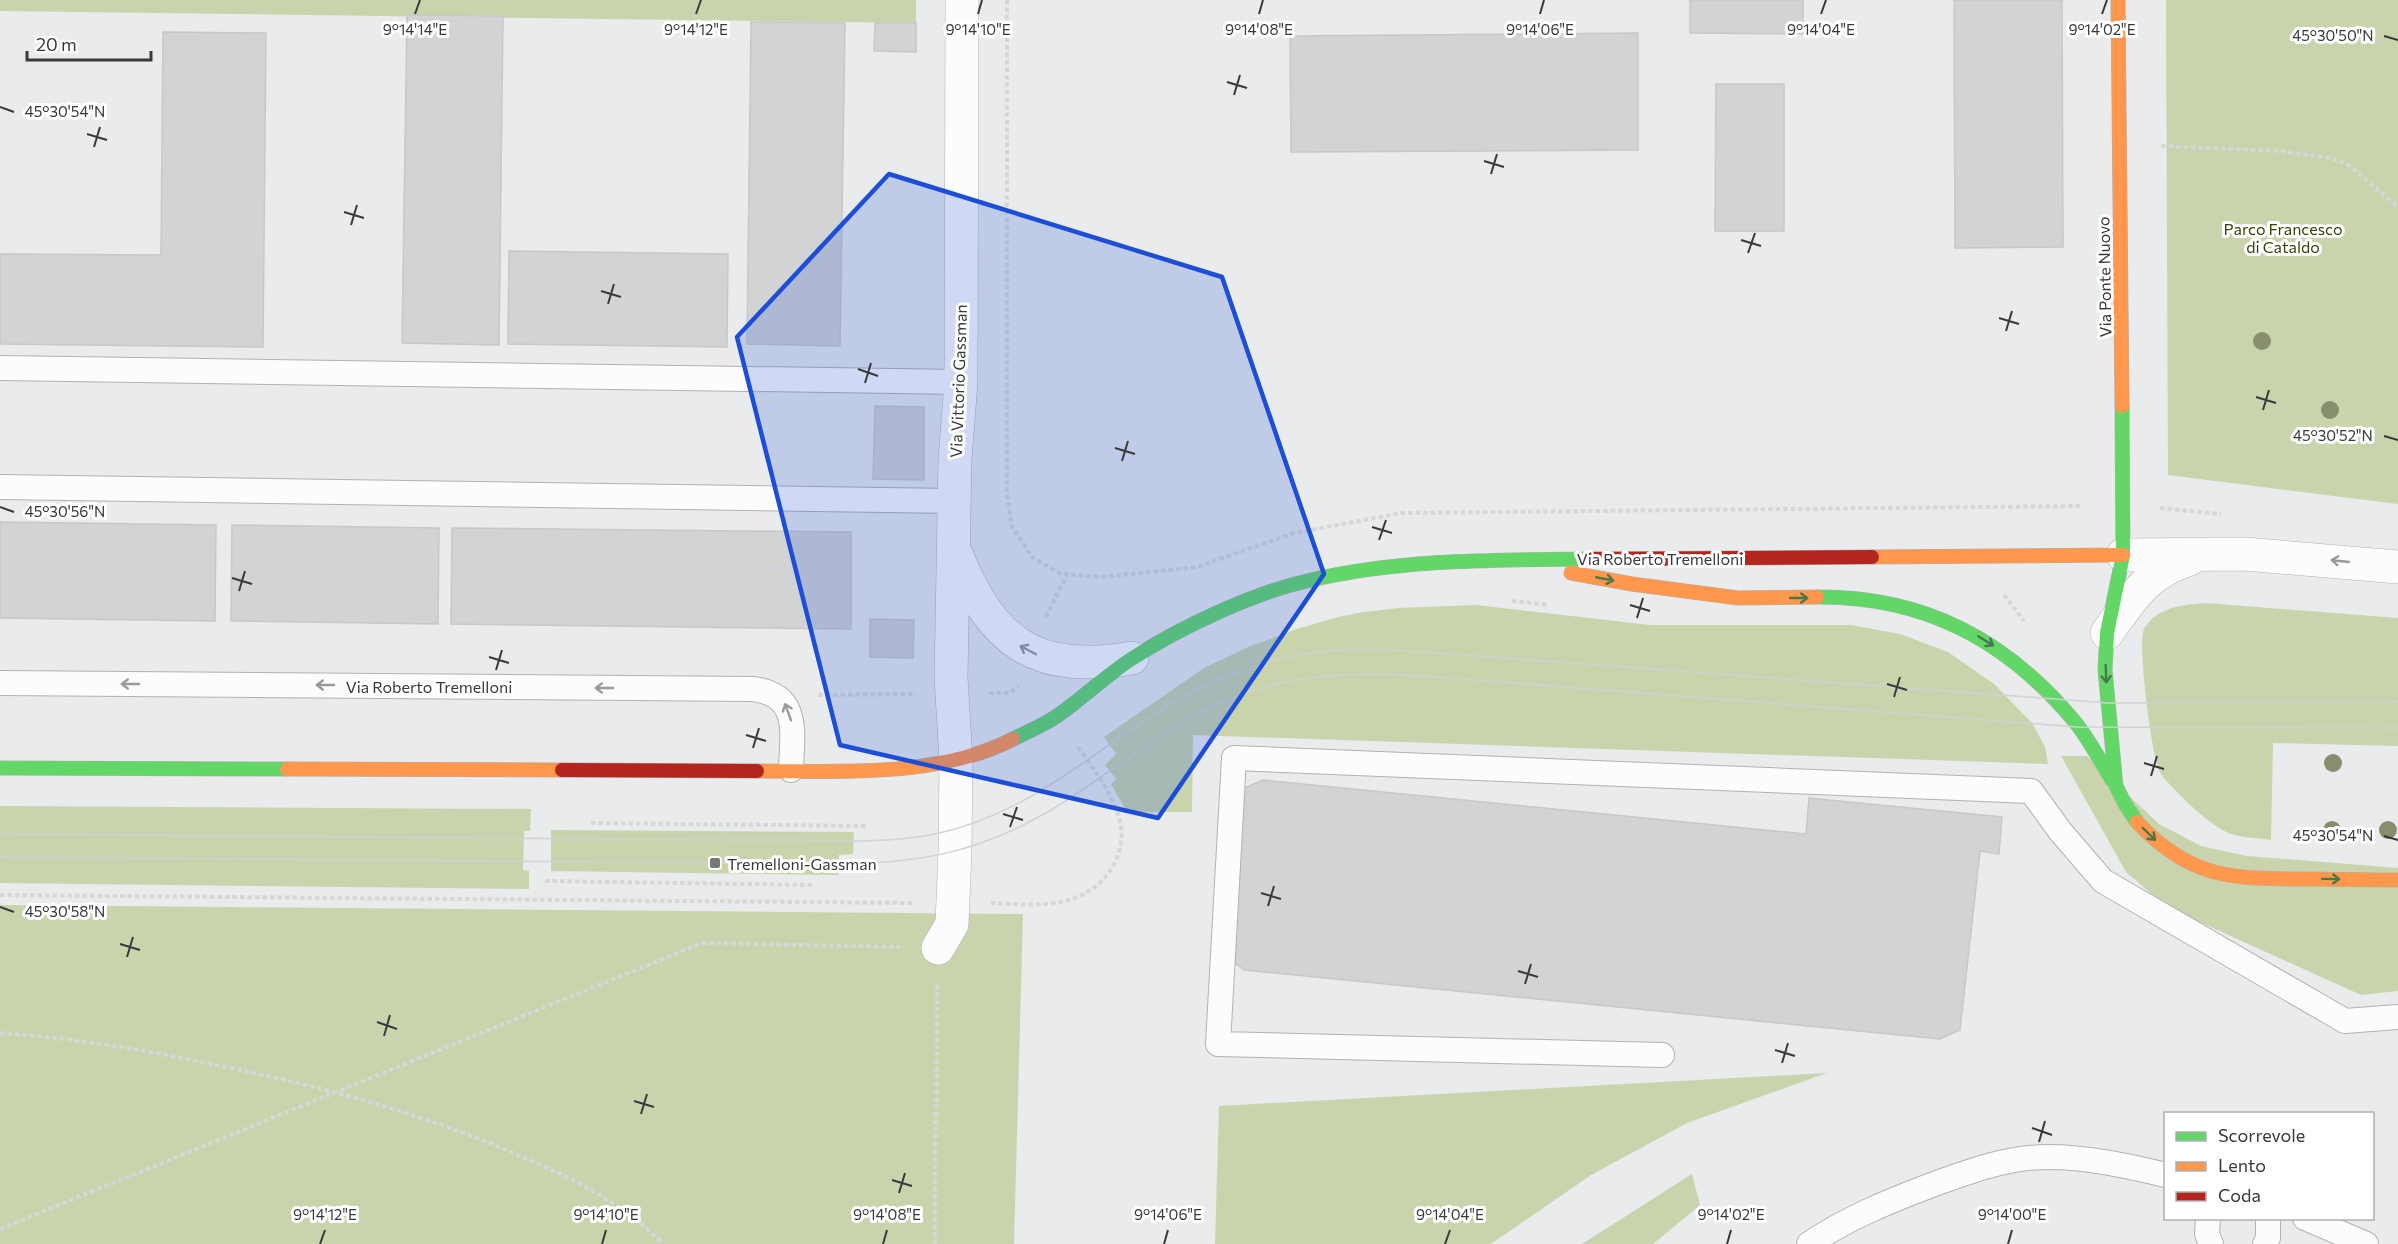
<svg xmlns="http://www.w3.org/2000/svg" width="2398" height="1244" font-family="Commissioner,sans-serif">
<rect width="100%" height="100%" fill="#e9ebec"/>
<!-- green -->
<path fill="#c9d4ad" d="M 0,0 L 916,0 L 916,23 L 0,11 Z
M 2166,0 L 2398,0 L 2398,504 L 2168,475 Z
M 2205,603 L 2398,618 L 2398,746 L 2273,743 L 2271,840 C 2258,838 2243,838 2231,834 C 2211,827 2174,791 2161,774 C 2152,763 2137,642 2144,629 C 2157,607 2182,605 2205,603 Z
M 1476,605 L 1650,625 L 1851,625 L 1900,634 L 1948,652 L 1994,684 L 2032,723 L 2045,747 L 2048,764 L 1193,735 L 1192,812 L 1127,812 L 1111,784 L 1116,779 L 1105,765 L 1116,754 L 1104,737 L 1204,668 L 1248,647 L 1297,629 L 1338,617 L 1364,612 L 1399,608 Z
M 2061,756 L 2087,756 L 2159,824 L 2201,846 L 2247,856 L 2398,868 L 2398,991 L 2361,995 L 2167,907 L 2126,872 Z
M 0,806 L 531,809 L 530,831 L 524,831 L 523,870 L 529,871 L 529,889 L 0,883 Z
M 551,830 L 854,832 L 853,854 L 839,855 L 838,875 L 551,871 Z
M 0,905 L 1023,914 L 1014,1244 L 0,1244 Z
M 1827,1073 L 1687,1123 L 1591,1175 L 1491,1244 L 1215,1244 L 1219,1106 Z
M 1692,1174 L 1700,1205 L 1653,1244 L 1582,1244 Z"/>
<!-- building -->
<path fill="#d2d3d4" stroke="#c7c8c9" stroke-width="1.5" d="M 1690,0 L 1803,0 L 1803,34 L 1690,33 Z
M 1954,0 L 2062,0 L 2063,247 L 1955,248 Z
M 407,15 L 503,16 L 499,345 L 402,343 Z
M 751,22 L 845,23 L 840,346 L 747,344 Z
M 875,23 L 916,23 L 916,52 L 874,51 Z
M 163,32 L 266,33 L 263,347 L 0,344 L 0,254 L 161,255 Z
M 1638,33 L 1638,150 L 1291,152 L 1290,36 Z
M 1716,84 L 1784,84 L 1784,231 L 1715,231 Z
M 509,251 L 728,254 L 727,347 L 508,344 Z
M 875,406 L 924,407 L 924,480 L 873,479 Z
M 0,522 L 216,525 L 215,621 L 0,618 Z
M 232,525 L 439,528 L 438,624 L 231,621 Z
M 452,528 L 851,532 L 851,629 L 451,624 Z
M 870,619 L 914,620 L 913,658 L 870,657 Z
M 1263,780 L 1806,834 L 1809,798 L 2002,817 L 1999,854 L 1980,851 L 1960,1030 L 1940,1039 L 1244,970 L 1226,956 L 1242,789 Z"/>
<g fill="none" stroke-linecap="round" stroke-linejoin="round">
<!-- lane casing -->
<g stroke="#b1b2b3" stroke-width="26">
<path id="lane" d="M 0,368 L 961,382
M 0,487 L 954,501
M 0,683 L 753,689 C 801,695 792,733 791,770
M 1662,1055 L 1218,1044 L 1234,758 L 2031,791 L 2060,831 L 2103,881 L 2345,1021 L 2398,1017
M 2208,1218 L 2207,1234 L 2211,1244
M 2305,1218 L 2366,1244
M 1809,1244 C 1849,1217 1892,1200 1937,1183 C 1973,1170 2009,1157 2048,1157 C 2087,1157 2128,1166 2166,1175
M 2265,1244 L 2268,1238 L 2268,1218"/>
</g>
<!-- street casing -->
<g stroke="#b1b2b3" stroke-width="34">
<path id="street" d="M 2123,555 L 2245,554 L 2398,567
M 957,556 C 993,644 1036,674 1132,658
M 2107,633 C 2133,597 2146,573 2190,559
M 938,948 L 952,924 L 955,851 L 956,761 L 951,677 L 955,459 L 961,382 L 962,0"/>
</g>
<!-- fast casing -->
<g stroke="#b1b2b3" stroke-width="15">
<path id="fast" d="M 2122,406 L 2123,555 L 2107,633 L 2105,670 L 2116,786 L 2125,804 L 2137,822
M 1817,597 C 1924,596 2007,640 2075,722 C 2089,739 2100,761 2112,780
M 1013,739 C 1027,732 1044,725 1057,716 C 1083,698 1106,675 1133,658 C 1179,628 1253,593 1307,581 C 1399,559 1494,560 1587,559
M 0,768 L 287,769"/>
</g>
<!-- slow casing -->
<g stroke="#b1b2b3" stroke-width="15">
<path id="slow" d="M 2118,0 L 2122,406
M 1872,557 L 2123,555
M 1571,573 L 1632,584 L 1738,598 L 1817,597
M 287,769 L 562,770
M 757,771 C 840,771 938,778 1013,739
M 2137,822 C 2190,879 2233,879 2305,879 C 2336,879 2367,880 2398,880"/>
</g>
<!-- jam casing -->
<g stroke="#b1b2b3" stroke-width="15">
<path id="jam" d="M 1587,559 L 1872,557
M 562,770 L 757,771"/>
</g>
<!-- path -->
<path stroke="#d6d7d7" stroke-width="4" stroke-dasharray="4.5 3" stroke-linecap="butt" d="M 1007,0 L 1007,494 L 1012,527 L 1033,558 L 1061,574 L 1103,577 L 1197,567 L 1294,533 L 1402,513 L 2081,506
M 2161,146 L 2280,151 L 2331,158 L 2347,164 L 2398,207
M 2160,508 L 2221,514
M 2004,595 L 2024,621
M 1512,601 L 1549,605
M 1046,617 L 1067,574
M 989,693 L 1009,693 L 1019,686
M 818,695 L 916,694
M 591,823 L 867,826
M 545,881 L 812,885
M 0,895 L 914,903
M 991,903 C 1016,904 1044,907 1069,900 C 1106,889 1131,853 1118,814 C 1110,790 1092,767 1078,747
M 0,1033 C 73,1038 145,1050 216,1065 C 315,1085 411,1110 504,1149 C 560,1172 620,1200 663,1244
M 0,1229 L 702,943 L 900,947
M 935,1244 L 937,984"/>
<!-- lane -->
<use href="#lane" stroke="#fcfcfc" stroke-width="24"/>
<!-- street -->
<use href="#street" stroke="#fcfcfc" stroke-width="33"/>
<!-- fast -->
<use href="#fast" stroke="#63d668" stroke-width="14"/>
<!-- slow -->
<use href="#slow" stroke="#ff974d" stroke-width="14"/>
<!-- jam -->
<use href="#jam" stroke="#b3261e" stroke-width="14"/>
<!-- tram -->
<path stroke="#d1d2d2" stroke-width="1.5" d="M 0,834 C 204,836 409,837 613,839 C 674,840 736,840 798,840 C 842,841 886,843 930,835 C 1020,818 1082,761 1156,713 C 1207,680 1267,656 1328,651 C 1360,648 1392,650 1424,652 L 2108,703 L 2398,702
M 0,857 L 841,864 C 917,863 975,853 1042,815 C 1108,778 1163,724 1235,697 C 1296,673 1359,672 1423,676 L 2077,727 L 2398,728"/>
</g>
<!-- trees -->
<g fill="#878e6e">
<circle cx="2262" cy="341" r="9"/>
<circle cx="2330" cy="410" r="9"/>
<circle cx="2333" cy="763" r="9"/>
<circle cx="2332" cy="830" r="9"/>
<circle cx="2388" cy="830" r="9"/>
</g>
<!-- one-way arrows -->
<defs><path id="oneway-shaft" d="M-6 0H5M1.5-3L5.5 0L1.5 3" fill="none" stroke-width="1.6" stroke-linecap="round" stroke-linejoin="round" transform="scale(1.5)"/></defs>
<g stroke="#9a9a9b">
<use href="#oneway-shaft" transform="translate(2340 561) rotate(-174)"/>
<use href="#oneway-shaft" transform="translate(1028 650) rotate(-152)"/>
<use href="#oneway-shaft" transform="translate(130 684) rotate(-180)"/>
<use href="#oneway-shaft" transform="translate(325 685) rotate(-180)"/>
<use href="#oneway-shaft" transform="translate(604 688) rotate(-180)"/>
<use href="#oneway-shaft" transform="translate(788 712) rotate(-110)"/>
</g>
<g stroke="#49784c">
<use href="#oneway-shaft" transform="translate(1605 579) rotate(11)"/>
<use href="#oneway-shaft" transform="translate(1799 598)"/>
<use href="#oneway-shaft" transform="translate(1986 641) rotate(32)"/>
<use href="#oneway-shaft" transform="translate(2106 674) rotate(88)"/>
<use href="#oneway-shaft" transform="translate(2149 834) rotate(44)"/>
<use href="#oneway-shaft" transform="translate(2331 879) rotate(1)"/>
</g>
<!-- marked area -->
<path fill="#1d4ed8" fill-opacity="0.2" stroke="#1d4ed8" stroke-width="4.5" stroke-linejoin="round" d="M 889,174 L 1222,277 L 1324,574 L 1158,818 L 840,745 L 737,337 Z"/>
<!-- ticks -->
<path fill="none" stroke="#38393a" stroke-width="2" d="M 415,14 L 420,0M 696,14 L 701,0M 978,14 L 982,0M 1259,14 L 1263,0M 1540,14 L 1544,0M 1821,14 L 1826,0M 2102,14 L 2107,0M 2384,36 L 2398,40M 1227,82 L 1247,88M 1234,95 L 1240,75M 0,107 L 14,112M 87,134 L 107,140M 94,147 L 100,127M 1484,161 L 1504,167M 1491,174 L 1497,154M 344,212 L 364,218M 351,225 L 357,205M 1741,240 L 1761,246M 1748,253 L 1755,233M 601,291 L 621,297M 608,304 L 614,284M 1999,318 L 2019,324M 2006,331 L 2012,311M 858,369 L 878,376M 865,383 L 871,363M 2256,397 L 2276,403M 2263,410 L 2269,390M 2384,436 L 2398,440M 1115,448 L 1135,454M 1122,461 L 1128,441M 0,507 L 14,512M 1372,527 L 1392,533M 1379,540 L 1386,520M 232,578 L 252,584M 239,591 L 245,571M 1630,605 L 1650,611M 1637,618 L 1643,598M 489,657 L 509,663M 496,670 L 502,650M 1887,684 L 1907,690M 1894,697 L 1900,677M 746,735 L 766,741M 753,748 L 759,728M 2144,763 L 2164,769M 2151,776 L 2157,756M 1003,814 L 1023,820M 1010,827 L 1017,807M 2384,836 L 2398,840M 1261,893 L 1281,899M 1268,906 L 1274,886M 0,907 L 14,912M 120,944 L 140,950M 127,957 L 133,937M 1518,971 L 1538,977M 1525,984 L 1531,964M 377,1022 L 397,1029M 384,1036 L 390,1015M 1775,1050 L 1795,1056M 1782,1063 L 1788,1043M 634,1101 L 654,1107M 641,1114 L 647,1094M 2032,1128 L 2052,1135M 2039,1142 L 2045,1121M 892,1180 L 912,1186M 899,1193 L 905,1173M 320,1244 L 325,1230M 602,1244 L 606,1230M 883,1244 L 887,1230M 1164,1244 L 1168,1230M 1445,1244 L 1450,1230M 1727,1244 L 1731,1230M 2008,1244 L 2012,1230"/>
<!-- markers -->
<rect fill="#767778" stroke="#fff" stroke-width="2" x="709" y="857" width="12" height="12" rx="3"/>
<g text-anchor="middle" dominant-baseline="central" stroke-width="6" stroke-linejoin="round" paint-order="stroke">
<!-- park labels -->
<g font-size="16" fill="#364206" stroke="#fff">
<text x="2283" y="228">Parco Francesco<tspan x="2283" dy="18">di Cataldo</tspan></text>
</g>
<!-- street labels -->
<g font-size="16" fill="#38393a" stroke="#fff">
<text transform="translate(2104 277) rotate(-91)">Via Ponte Nuovo</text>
<text transform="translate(958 381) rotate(-88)">Via Vittorio Gassman</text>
<text x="1660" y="558">Via Roberto Tremelloni</text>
<text x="429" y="686">Via Roberto Tremelloni</text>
</g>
<!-- poi labels -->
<g font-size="16" fill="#38393a" stroke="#fff" text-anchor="start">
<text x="727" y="863">Tremelloni-Gassman</text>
</g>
</g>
<g font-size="15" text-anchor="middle" fill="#38393a" stroke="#fff" stroke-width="6" stroke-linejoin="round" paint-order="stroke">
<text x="415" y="35">9°14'14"E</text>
<text x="696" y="35">9°14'12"E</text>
<text x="978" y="35">9°14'10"E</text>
<text x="1259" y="35">9°14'08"E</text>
<text x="1540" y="35">9°14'06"E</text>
<text x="1821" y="35">9°14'04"E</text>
<text x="2102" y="35">9°14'02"E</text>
<text x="2333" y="41">45°30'50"N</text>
<text x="65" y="117">45°30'54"N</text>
<text x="2333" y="441">45°30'52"N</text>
<text x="65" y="517">45°30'56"N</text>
<text x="2333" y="841">45°30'54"N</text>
<text x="65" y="917">45°30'58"N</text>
<text x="325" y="1220">9°14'12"E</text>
<text x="606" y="1220">9°14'10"E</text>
<text x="887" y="1220">9°14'08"E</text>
<text x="1168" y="1220">9°14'06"E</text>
<text x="1450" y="1220">9°14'04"E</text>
<text x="1731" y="1220">9°14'02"E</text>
<text x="2012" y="1220">9°14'00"E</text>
</g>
<!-- legend -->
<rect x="2164" y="1112" width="210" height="108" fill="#ffffff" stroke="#afb0b0" stroke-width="1.5"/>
<rect x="2176" y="1132" width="30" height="9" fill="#63d668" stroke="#afb0b0" stroke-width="1.5"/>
<text x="2218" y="1142" font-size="18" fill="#38393a">Scorrevole</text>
<rect x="2176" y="1162" width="30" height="9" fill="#ff974d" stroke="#afb0b0" stroke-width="1.5"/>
<text x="2218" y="1172" font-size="18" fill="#38393a">Lento</text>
<rect x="2176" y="1192" width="30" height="9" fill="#b3261e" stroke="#afb0b0" stroke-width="1.5"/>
<text x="2218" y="1202" font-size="18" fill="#38393a">Coda</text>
<!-- scale -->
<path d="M27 51v9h124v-9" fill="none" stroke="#38393a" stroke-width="3"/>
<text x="36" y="51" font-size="18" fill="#38393a" stroke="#ffffff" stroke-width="4.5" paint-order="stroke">20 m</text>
</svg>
